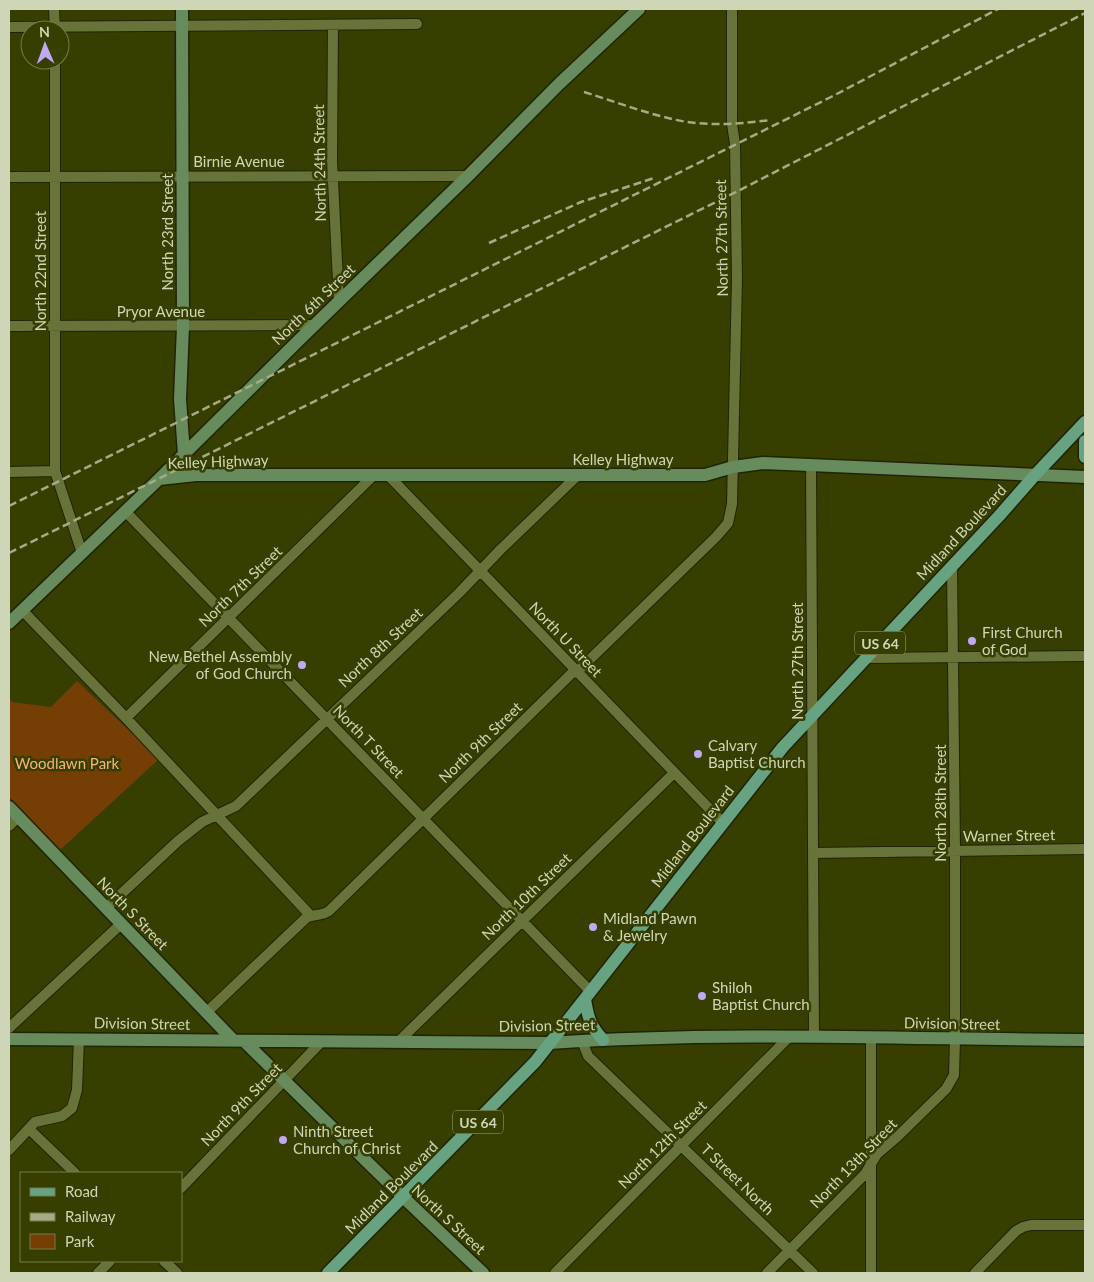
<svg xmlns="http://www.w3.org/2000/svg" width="1094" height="1282" font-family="Lato,sans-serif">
<rect width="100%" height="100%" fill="#373f00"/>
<!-- green -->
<path fill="#753e04" d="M 77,681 L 159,759 L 60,850 L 9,797 L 9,698 L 12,702 L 51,707 Z"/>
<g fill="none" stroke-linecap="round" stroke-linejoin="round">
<!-- street casing -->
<g stroke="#1f2406" stroke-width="12">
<path id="street" d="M 54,9 L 55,30
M 333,25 L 332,161 L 339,301
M 9,27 L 417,24
M 55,60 L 55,471 L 82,553
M 9,177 L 468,176
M 9,326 L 314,325
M 811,465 L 814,1036
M 9,472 L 55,471
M 388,475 L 723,823
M 125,511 L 591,992
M 22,610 L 126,718 L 310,915
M 866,658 L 1085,656
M 126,718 L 374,475
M 9,826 L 18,817
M 814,853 L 1085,849
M 106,908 L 178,841 L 202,822 L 236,806 L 459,593 L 501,549 L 577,476
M 207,1012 L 306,918 C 313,914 322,916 329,911 L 571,674 L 581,668 L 716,537 L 728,523 L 732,504 L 737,279 L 735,144 L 732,124 L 732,9
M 9,1028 L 121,924
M 871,1038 L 871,1273
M 582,1041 L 588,1056 L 813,1273
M 398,1042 L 674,773
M 29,1129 L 75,1173
M 9,1150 L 35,1122 L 62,1116 L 72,1108 L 77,1090 L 79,1039
M 181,1188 L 322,1041
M 164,1261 L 177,1273
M 98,1273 L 110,1261
M 555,1273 L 790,1036
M 767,1273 L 865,1174 L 877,1154 L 897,1137 L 946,1089 L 954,1075 L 955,1039 L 955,851 L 952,566
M 975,1273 L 1016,1231 L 1023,1227 L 1031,1225 L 1085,1225"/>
</g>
<!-- secondary casing -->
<g stroke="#1f2406" stroke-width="15">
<path id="secondary" d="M 182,9 L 183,326 L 180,399 L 184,454
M 159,479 L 196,475 L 705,475 L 733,467 L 763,463 L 1085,477
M 9,623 L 159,479 L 297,342 L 468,176 L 559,84 L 639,9
M 9,807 L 234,1041
M 9,1039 L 550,1043 C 728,1031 907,1039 1085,1040
M 244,1041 L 403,1197 L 483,1273"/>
</g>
<!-- primary casing -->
<g stroke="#1f2406" stroke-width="15">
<path id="primary" d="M 1085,441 L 1085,457
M 585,999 C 588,1018 590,1025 603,1040
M 328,1273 L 535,1062 L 783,747 L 999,516 L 1035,475 L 1085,422"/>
</g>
<!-- street -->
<use href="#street" stroke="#687339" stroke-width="10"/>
<!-- secondary -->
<use href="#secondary" stroke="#678b5c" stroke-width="12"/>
<!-- primary -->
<use href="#primary" stroke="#67a380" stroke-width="12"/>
<!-- rail -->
<path stroke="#a5ac85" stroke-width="2.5" stroke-dasharray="8 4" stroke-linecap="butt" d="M 584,92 C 613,101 642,112 672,119 C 705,127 738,124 771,120
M 489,243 L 581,202 L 654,178
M 9,506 L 831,97 L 998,9
M 9,553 L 736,192 L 1085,13"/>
</g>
<!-- markers -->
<g fill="#c0a8f4" stroke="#373f00" stroke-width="2">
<circle cx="972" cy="641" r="5"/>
<circle cx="302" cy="665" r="5"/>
<circle cx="698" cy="754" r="5"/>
<circle cx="593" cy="927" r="5"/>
<circle cx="702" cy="996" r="5"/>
<circle cx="283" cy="1140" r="5"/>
</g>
<g text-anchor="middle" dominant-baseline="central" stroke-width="5" stroke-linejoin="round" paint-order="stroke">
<!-- shield labels -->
<g fill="#373f00" stroke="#a1a981" stroke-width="1">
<rect x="855" y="631.5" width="50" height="23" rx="4"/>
<rect x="453" y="1110.5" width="50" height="23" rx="4"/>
</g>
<g font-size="14" font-weight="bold" fill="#cfd6b8">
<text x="880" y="643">US 64</text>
<text x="478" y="1122">US 64</text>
</g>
<!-- street labels -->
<g font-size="15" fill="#cfd6b8" stroke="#373f00">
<text x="239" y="161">Birnie Avenue</text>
<text transform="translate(319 163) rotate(-91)">North 24th Street</text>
<text transform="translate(167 232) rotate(-90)">North 23rd Street</text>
<text transform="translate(721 238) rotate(-91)">North 27th Street</text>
<text transform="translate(40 271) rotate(-90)">North 22nd Street</text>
<text transform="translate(313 304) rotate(-44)">North 6th Street</text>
<text x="161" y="311">Pryor Avenue</text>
<text x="623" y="459">Kelley Highway</text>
<text transform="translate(218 461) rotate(-2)">Kelley Highway</text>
<text transform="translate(961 532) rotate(-47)">Midland Boulevard</text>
<text transform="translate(240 586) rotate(-44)">North 7th Street</text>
<text transform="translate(566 639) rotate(46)">North U Street</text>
<text transform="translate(380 647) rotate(-43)">North 8th Street</text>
<text transform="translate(797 661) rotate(-90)">North 27th Street</text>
<text transform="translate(369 741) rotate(46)">North T Street</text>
<text transform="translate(480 742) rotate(-44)">North 9th Street</text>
<text transform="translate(940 803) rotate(-90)">North 28th Street</text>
<text transform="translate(1009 835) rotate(-1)">Warner Street</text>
<text transform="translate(692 836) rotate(-52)">Midland Boulevard</text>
<text transform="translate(526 896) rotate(-44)">North 10th Street</text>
<text transform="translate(133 913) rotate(46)">North S Street</text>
<text transform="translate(142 1023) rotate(1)">Division Street</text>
<text transform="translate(952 1023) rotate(1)">Division Street</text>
<text transform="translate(547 1025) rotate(-1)">Division Street</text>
<text transform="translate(241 1104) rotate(-46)">North 9th Street</text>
<text transform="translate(662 1144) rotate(-45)">North 12th Street</text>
<text transform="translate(853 1163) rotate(-46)">North 13th Street</text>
<text transform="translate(738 1179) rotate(44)">T Street North</text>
<text transform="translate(391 1187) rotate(-45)">Midland Boulevard</text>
<text transform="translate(449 1219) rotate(43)">North S Street</text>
</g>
<!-- poi labels -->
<g font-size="15" fill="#cfd6b8" stroke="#373f00" text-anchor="start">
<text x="982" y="632">First Church<tspan x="982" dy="17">of God</tspan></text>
<text x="292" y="656" text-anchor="end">New Bethel Assembly<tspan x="292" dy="17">of God Church</tspan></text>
<text x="708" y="745">Calvary<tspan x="708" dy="17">Baptist Church</tspan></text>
<text x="603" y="918">Midland Pawn<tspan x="603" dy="17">&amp; Jewelry</tspan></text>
<text x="712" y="987">Shiloh<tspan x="712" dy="17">Baptist Church</tspan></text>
<text x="293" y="1131">Ninth Street<tspan x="293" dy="17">Church of Christ</tspan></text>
</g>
<!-- park labels -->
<g font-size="15" fill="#f9b179" stroke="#373f00">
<text x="67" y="763">Woodlawn Park</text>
</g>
</g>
<!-- border -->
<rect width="1094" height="1282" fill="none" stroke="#cfd6b8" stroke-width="20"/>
<!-- legend -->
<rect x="20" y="1172" width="162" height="90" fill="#373f00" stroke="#747b4a"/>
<rect x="30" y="1188" width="25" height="8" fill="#67a380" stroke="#747b4a"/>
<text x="65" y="1197" font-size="15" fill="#cfd6b8">Road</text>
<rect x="30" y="1213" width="25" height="8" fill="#a5ac85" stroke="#747b4a"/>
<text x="65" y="1222" font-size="15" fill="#cfd6b8">Railway</text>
<rect x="30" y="1234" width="25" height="15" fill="#753e04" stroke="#747b4a"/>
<text x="65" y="1247" font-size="15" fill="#cfd6b8">Park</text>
<!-- north arrow -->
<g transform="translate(45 45) rotate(358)"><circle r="24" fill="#373f00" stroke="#747b4a"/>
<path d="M0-4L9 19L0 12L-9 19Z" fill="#c0a8f4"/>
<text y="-8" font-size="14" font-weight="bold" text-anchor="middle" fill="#cfd6b8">N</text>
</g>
</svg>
